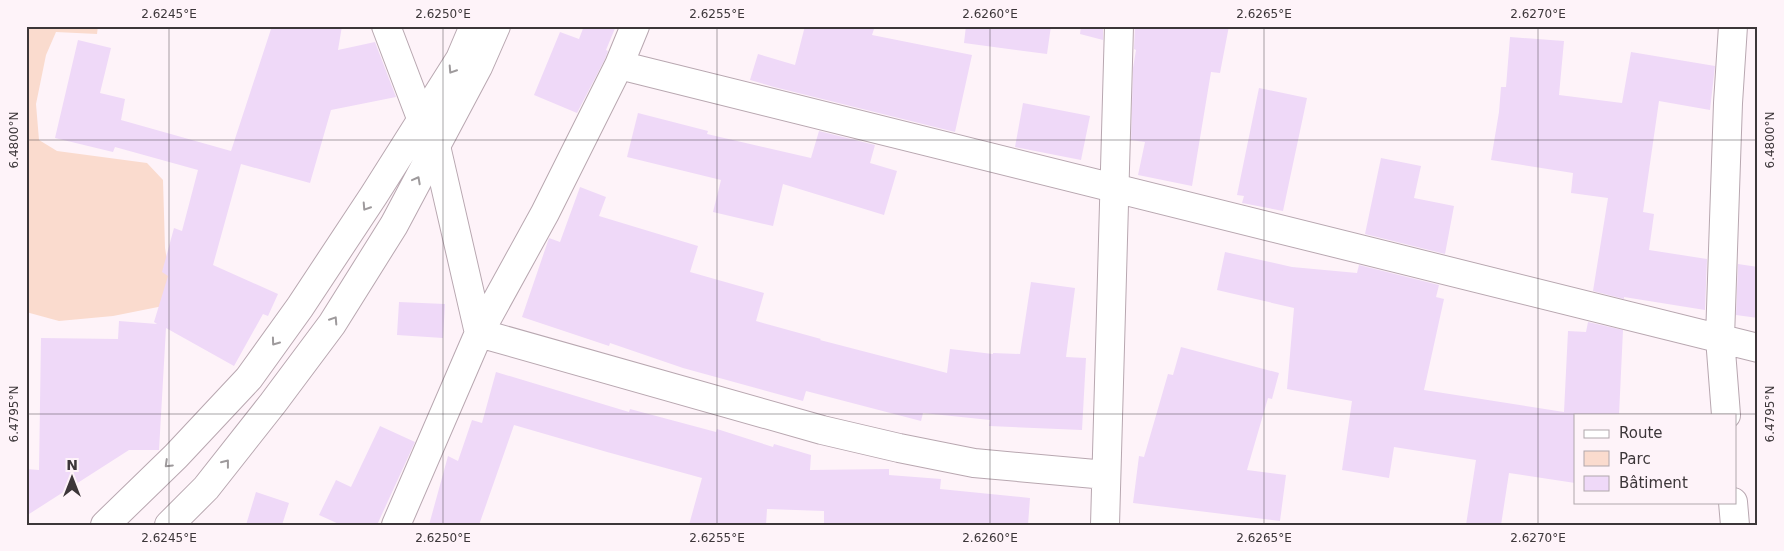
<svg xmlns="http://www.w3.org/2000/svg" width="1784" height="551" font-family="'DejaVu Sans',sans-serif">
<rect width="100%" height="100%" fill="#fef3f9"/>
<!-- green -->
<path fill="#fadbce" d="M 26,26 L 98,26 L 97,34 L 56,32 L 46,55 L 36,104 L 39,140 L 57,151 L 147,163 L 163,180 L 165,248 L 171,285 L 163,306 L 113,316 L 59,321 L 26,312 Z"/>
<!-- building -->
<path fill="#efd9f8" d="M 272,26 L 342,26 L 338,50 L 375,42 L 396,97 L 331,110 L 310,183 L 241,164 L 213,265 L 278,294 L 268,316 L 263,314 L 234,366 L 166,328 L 159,450 L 129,450 L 26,516 L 26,469 L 39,470 L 41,338 L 118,339 L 119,321 L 157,324 L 154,322 L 168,276 L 162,272 L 174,228 L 182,231 L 198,170 L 115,147 L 113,152 L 55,138 L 78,40 L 111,48 L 100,93 L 125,99 L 121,120 L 231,151 Z
M 584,26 L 616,26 L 606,50 L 608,51 L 605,59 L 577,113 L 534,95 L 560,32 L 579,39 Z
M 805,26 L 875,26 L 872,35 L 972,55 L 955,132 L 774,87 L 750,80 L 758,54 L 795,65 Z
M 966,26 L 1051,26 L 1047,54 L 964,43 Z
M 1081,26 L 1103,26 L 1103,40 L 1080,34 Z
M 1135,26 L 1229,26 L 1220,73 L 1211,72 L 1192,186 L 1138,175 L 1145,142 L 1131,140 L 1133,68 L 1136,50 L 1134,49 Z
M 1510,37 L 1564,41 L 1559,95 L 1622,103 L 1631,52 L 1715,66 L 1710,110 L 1659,101 L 1643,212 L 1654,214 L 1649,250 L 1707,259 L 1705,310 L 1624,297 L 1624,299 L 1593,291 L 1608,198 L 1571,193 L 1573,173 L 1491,160 L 1499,112 L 1501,87 L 1506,87 Z
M 1259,88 L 1307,98 L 1283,211 L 1242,203 L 1244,196 L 1237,195 Z
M 1023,103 L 1090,116 L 1081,160 L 1015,147 Z
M 638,113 L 708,131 L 707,134 L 811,158 L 819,131 L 875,145 L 870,163 L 897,171 L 884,215 L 783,184 L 773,226 L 713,212 L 721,180 L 627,157 Z
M 1381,158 L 1421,166 L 1414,198 L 1454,206 L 1445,254 L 1365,234 Z
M 580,187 L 606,197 L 599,216 L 698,246 L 690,272 L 764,293 L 756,321 L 821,339 L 820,340 L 947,373 L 950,349 L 993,354 L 993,353 L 1020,354 L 1031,282 L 1075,288 L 1066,357 L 1086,358 L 1082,430 L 989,426 L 990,420 L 923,413 L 921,421 L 806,391 L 803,401 L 683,368 L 610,343 L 609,346 L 522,317 L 549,238 L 560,242 Z
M 1225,252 L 1292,267 L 1357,273 L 1359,265 L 1439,285 L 1436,297 L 1444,299 L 1424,390 L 1564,412 L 1568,331 L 1586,332 L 1588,322 L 1623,330 L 1619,415 L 1575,415 L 1575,483 L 1509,473 L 1501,525 L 1466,525 L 1476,460 L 1394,447 L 1389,478 L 1342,470 L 1352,401 L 1287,389 L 1294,308 L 1217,290 Z
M 1738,264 L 1758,267 L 1758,318 L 1736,315 Z
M 399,302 L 445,304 L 443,338 L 397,335 Z
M 1181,347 L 1279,373 L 1272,399 L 1268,398 L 1247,470 L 1286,475 L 1280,521 L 1133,503 L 1139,456 L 1144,457 L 1168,374 L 1173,375 Z
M 496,372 L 629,412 L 630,409 L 716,432 L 717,429 L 773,447 L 774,444 L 811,455 L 810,470 L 889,469 L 889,475 L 941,479 L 940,489 L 1030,498 L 1028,525 L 824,525 L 824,511 L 767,509 L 766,525 L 689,525 L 702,478 L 607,452 L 514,425 L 479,525 L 429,525 L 448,456 L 458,461 L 472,420 L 482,423 Z
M 380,426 L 415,442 L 377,525 L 341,525 L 319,515 L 336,480 L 351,487 Z
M 256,492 L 289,503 L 282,525 L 246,525 Z"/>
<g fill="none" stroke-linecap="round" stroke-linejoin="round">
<!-- minor casing -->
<g stroke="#b8a7b0" stroke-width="30">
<path id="minor" d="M 386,26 L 421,118
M 619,65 L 1758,348
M 436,146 L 479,333 L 822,430 L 899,448 L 974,463 L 1106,475
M 1726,415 L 1720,338 L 1728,103 L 1733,26
M 1733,502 L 1735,525
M 396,525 L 479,333 L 545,213 L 619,65 L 635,26
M 1105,525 L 1119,26"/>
</g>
<!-- tertiary casing -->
<g stroke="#b8a7b0" stroke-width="30">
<path id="tertiary" d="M 105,525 L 176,456 L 249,378 L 300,307 L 374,195 L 460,59 L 474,26
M 169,525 L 206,488 L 273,403 L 332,324 L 394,225 L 478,67 L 496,26"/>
</g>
<!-- minor -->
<use href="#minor" stroke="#fff" stroke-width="28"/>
<!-- tertiary -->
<use href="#tertiary" stroke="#fff" stroke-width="28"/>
</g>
<!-- one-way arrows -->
<defs><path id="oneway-chevron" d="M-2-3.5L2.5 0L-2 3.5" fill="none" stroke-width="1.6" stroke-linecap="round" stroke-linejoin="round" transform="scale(1.25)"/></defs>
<g stroke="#9e9a9c">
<use href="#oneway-chevron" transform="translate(452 70) rotate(123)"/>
<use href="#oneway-chevron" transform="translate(417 180) rotate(-62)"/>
<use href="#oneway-chevron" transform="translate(366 207) rotate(123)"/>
<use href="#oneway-chevron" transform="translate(334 320) rotate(-57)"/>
<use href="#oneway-chevron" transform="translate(275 342) rotate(126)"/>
<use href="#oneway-chevron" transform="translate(226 463) rotate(-52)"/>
<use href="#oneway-chevron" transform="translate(168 464) rotate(136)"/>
</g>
<!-- ticks -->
<path fill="none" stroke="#3c3639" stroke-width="1" stroke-opacity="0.45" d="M 169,26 L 169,525M 443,26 L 443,525M 717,26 L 717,525M 990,26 L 990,525M 1264,26 L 1264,525M 1538,26 L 1538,525M 26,140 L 1758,140M 26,414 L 1758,414"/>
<!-- border -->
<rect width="1784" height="551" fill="none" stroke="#fef3f9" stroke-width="55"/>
<!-- legend -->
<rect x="1574" y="414" width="162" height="90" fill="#fef3f9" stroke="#b0a7ac"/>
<rect x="1584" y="430" width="25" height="8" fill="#ffffff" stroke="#b0a7ac"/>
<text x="1619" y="438" font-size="15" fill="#3c3639">Route</text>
<rect x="1584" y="451" width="25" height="15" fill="#fadbce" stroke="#b0a7ac"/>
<text x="1619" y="464" font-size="15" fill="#3c3639">Parc</text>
<rect x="1584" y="476" width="25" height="15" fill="#efd9f8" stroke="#b0a7ac"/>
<text x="1619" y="488" font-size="15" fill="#3c3639">Bâtiment</text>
<!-- north arrow -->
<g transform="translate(72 478)" stroke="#fef3f9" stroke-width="4" paint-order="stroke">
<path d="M0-4L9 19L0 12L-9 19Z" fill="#3c3639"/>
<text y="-8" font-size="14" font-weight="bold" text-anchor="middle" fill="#3c3639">N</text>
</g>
<rect x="28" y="28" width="1728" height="496" fill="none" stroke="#3c3639" stroke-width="2"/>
<g font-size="12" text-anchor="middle" fill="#3c3639">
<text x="169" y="18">2.6245°E</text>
<text x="443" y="18">2.6250°E</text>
<text x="717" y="18">2.6255°E</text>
<text x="990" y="18">2.6260°E</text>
<text x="1264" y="18">2.6265°E</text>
<text x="1538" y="18">2.6270°E</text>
<text transform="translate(14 140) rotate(-90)" y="4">6.4800°N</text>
<text transform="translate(1770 140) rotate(-90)" y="4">6.4800°N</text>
<text transform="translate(14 414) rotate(-90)" y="4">6.4795°N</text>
<text transform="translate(1770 414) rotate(-90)" y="4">6.4795°N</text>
<text x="169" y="542">2.6245°E</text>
<text x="443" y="542">2.6250°E</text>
<text x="717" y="542">2.6255°E</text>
<text x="990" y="542">2.6260°E</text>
<text x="1264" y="542">2.6265°E</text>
<text x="1538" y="542">2.6270°E</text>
</g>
</svg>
